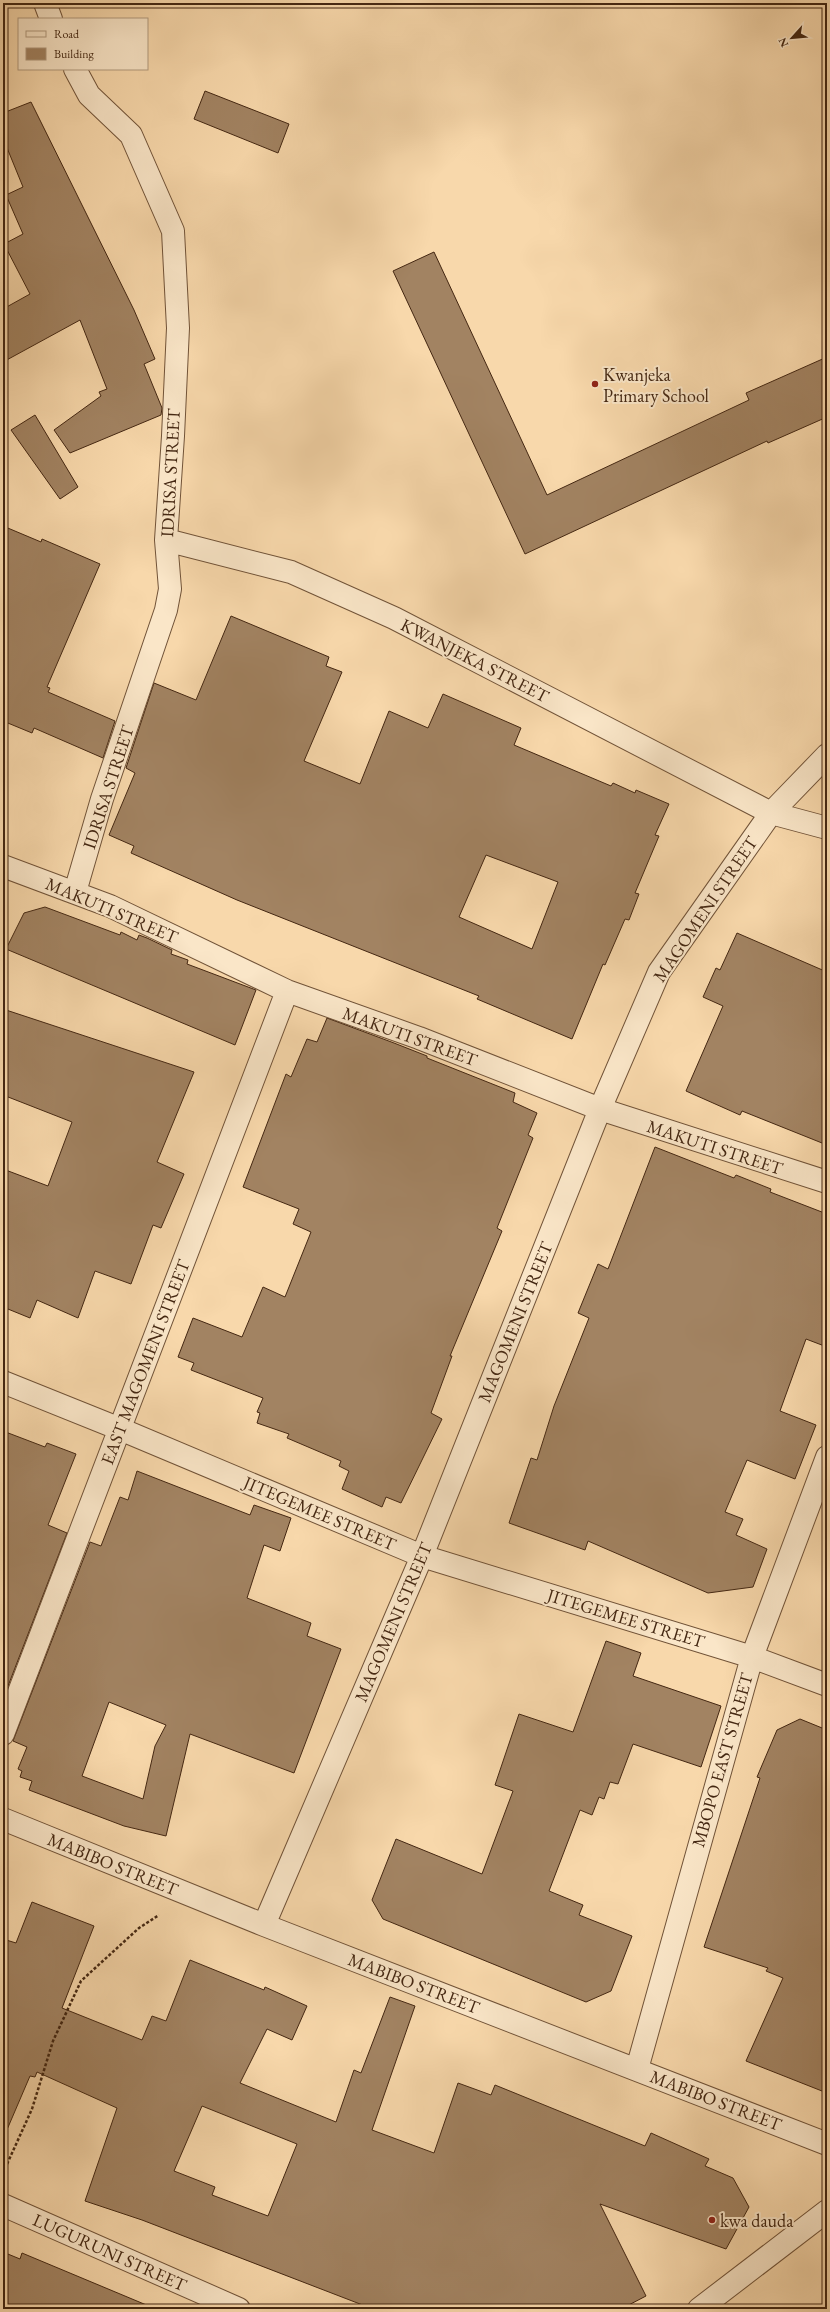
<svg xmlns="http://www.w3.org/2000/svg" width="830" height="2312" font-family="'EB Garamond',serif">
<rect width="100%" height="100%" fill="#f8d8ab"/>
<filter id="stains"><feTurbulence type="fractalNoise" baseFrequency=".005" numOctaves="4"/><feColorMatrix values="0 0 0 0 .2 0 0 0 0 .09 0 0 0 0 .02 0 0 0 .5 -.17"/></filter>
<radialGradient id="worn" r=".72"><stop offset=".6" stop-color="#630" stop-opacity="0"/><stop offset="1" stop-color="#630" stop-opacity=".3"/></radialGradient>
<!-- building -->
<path fill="#a28362" stroke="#442712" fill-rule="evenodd" d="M 205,91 L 289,124 L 278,153 L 194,119 Z
M 31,102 L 134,310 L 155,359 L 144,364 L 162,408 L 161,415 L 70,453 L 54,430 L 101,396 L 99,392 L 107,389 L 80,320 L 3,362 L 3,309 L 30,294 L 4,244 L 23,234 L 6,195 L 23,187 L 3,138 L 3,113 Z
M 434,252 L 547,495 L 749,400 L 746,393 L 827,357 L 827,417 L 768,443 L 767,441 L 525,554 L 393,271 Z
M 35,415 L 78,487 L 60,499 L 11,430 Z
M 3,526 L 41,542 L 42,539 L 100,564 L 47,687 L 50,688 L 48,692 L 115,721 L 103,758 L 34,728 L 32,733 L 3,721 Z
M 231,616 L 329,657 L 326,666 L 342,672 L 304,761 L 360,784 L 389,711 L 428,728 L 443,694 L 521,728 L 514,745 L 611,786 L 613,783 L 635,793 L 636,790 L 669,804 L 655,835 L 659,836 L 635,893 L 639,894 L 629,920 L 625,919 L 605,965 L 603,964 L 572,1039 L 477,999 L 479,996 L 237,900 L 131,853 L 134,846 L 109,835 L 135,773 L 126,768 L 154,683 L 196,700 ZM 486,855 L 558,882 L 532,949 L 459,917 Z
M 45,907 L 120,935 L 121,932 L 137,940 L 139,935 L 147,938 L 172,950 L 171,954 L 188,960 L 187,964 L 256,990 L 235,1045 L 6,949 L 24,913 Z
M 737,933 L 827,972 L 827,1145 L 742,1111 L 740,1115 L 686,1091 L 723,1006 L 703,997 L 716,968 L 720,970 Z
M 3,1009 L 194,1072 L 157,1162 L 184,1174 L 161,1228 L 153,1225 L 131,1284 L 95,1271 L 78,1318 L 37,1300 L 30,1318 L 3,1307 L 3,1169 L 48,1186 L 72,1122 L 3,1095 Z
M 327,1018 L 394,1043 L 427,1056 L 427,1058 L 515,1093 L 513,1102 L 537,1113 L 528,1135 L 533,1138 L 497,1228 L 502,1231 L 450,1356 L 452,1356 L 431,1413 L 442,1419 L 401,1503 L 386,1497 L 382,1507 L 342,1489 L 349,1471 L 339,1466 L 341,1461 L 287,1438 L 289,1434 L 257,1423 L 260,1413 L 257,1412 L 263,1398 L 191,1370 L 194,1363 L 178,1357 L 193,1318 L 242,1337 L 263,1287 L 285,1297 L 311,1232 L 293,1224 L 299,1209 L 243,1187 L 286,1074 L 291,1077 L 307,1039 L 317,1042 Z
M 655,1147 L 734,1178 L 736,1175 L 771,1189 L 770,1192 L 827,1214 L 827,1347 L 806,1339 L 780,1411 L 816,1425 L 795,1479 L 747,1460 L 725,1512 L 743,1519 L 736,1535 L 767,1549 L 753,1587 L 708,1593 L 588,1541 L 585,1550 L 509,1523 L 531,1458 L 537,1460 L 554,1406 L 589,1318 L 578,1313 L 598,1264 L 608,1269 Z
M 3,1431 L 45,1447 L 47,1443 L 76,1454 L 48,1525 L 67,1533 L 3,1699 Z
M 137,1471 L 250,1515 L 254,1505 L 291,1518 L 280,1551 L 264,1545 L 247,1598 L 311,1623 L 307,1636 L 341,1649 L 294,1773 L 190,1734 L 166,1836 L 124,1826 L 29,1790 L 32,1781 L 20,1777 L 22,1771 L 18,1769 L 27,1747 L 13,1741 L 90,1542 L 101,1546 L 120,1497 L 128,1500 ZM 109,1702 L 166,1725 L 155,1746 L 143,1799 L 82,1776 Z
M 606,1641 L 641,1653 L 633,1676 L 721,1706 L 701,1767 L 633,1744 L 618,1784 L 610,1782 L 604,1799 L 599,1797 L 592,1815 L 580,1810 L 549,1891 L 583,1905 L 579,1915 L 632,1936 L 611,1991 L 586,2002 L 383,1919 L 372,1900 L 396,1839 L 482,1874 L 513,1791 L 495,1785 L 519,1714 L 573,1732 Z
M 800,1719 L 827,1730 L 827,2093 L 746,2061 L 783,1978 L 766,1971 L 768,1968 L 704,1947 L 760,1778 L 757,1777 L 777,1730 Z
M 32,1902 L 94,1926 L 62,2008 L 142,2040 L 152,2016 L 166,2021 L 190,1960 L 264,1990 L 265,1987 L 307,2006 L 292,2040 L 267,2029 L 240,2083 L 336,2122 L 354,2070 L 361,2073 L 390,1997 L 415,2006 L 372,2130 L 434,2153 L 458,2083 L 491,2095 L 495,2085 L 645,2146 L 651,2133 L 709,2159 L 705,2166 L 733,2178 L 749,2207 L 726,2249 L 600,2204 L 646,2296 L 621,2309 L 373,2309 L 142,2220 L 85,2201 L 117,2108 L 37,2072 L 35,2077 L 30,2076 L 3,2139 L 3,1939 L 16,1943 ZM 202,2106 L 297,2144 L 268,2216 L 212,2195 L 215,2187 L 174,2171 Z
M 3,2252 L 20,2259 L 22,2253 L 156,2309 L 3,2309 Z"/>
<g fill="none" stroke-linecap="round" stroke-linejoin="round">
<!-- minor casing -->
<g stroke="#715338" stroke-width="24">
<path id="minor" d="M 45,3 L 51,19
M 166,540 L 291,572 L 394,618 L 771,813 L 827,828
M 3,866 L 110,906 L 287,991 L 419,1038 L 600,1109 L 827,1182
M 75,892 L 102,799 L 166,610 L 170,589 L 166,540 L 173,436 L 178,328 L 173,231 L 131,135 L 89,95 L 75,69
M 3,1382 L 120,1429 L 422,1556 L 752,1657 L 827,1685
M 3,1734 L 287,991
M 3,1819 L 264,1925 L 827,2144
M 264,1925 L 422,1556 L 600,1109 L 659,972 L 771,813 L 827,755
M 637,2069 L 752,1657 L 827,1457
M 3,2205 L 239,2309
M 699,2309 L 827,2211"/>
</g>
<!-- path -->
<path stroke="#442712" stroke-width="2.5" stroke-dasharray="3 2" stroke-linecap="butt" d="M 3,2173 L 32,2109 L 53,2041 L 81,1981 L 139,1928 L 159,1915"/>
<!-- minor -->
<use href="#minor" stroke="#fae6c8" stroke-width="22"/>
</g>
<!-- markers -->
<g fill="#8f2418" stroke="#fae6c8" stroke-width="1.5">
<circle cx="595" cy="384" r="4"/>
<circle cx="712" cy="2220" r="4"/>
</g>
<g text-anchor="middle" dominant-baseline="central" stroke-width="4" stroke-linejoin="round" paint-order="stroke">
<!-- poi labels -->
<g font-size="18" fill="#442712" stroke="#fae6c8" text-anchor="start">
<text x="603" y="374">Kwanjeka<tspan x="603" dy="21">Primary School</tspan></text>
<text x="720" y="2220">kwa dauda</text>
</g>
<!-- street labels -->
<g font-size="18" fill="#442712" stroke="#fae6c8">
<text transform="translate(170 473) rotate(-87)">IDRISA STREET</text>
<text transform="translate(475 660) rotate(27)">KWANJEKA STREET</text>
<text transform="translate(108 787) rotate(-72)">IDRISA STREET</text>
<text transform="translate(705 909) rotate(-56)">MAGOMENI STREET</text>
<text transform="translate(112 910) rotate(23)">MAKUTI STREET</text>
<text transform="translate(410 1036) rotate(20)">MAKUTI STREET</text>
<text transform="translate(715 1147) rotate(18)">MAKUTI STREET</text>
<text transform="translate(515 1322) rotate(-68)">MAGOMENI STREET</text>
<text transform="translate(145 1362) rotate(-69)">EAST MAGOMENI STREET</text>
<text transform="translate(320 1513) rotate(23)">JITEGEMEE STREET</text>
<text transform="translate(626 1618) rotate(17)">JITEGEMEE STREET</text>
<text transform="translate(393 1622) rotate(-67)">MAGOMENI STREET</text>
<text transform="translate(722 1760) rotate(-74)">MBOPO EAST STREET</text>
<text transform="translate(113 1864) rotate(22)">MABIBO STREET</text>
<text transform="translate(414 1983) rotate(21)">MABIBO STREET</text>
<text transform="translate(716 2100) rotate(21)">MABIBO STREET</text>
<text transform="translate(110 2252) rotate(24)">LUGURUNI STREET</text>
</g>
</g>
<!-- margin -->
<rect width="830" height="2312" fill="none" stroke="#f8d8ab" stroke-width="16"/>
<rect x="4" y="4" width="822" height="2304" fill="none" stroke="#442712" stroke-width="2"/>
<rect x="8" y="8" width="814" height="2296" fill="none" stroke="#442712"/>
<!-- legend -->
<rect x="18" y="18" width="130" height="52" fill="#fae6c8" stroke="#b19a7f"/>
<rect x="26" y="31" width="20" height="6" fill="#fae6c8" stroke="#b19a7f"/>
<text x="54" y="38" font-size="12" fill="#442712">Road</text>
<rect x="26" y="48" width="20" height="12" fill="#a28362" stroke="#b19a7f"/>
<text x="54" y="58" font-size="12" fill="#442712">Building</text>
<!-- north arrow -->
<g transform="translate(792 38) rotate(243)" stroke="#fae6c8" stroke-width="3" paint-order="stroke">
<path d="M0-3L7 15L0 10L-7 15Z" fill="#442712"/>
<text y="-6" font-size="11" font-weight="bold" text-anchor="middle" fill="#442712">N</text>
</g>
<rect width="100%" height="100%" filter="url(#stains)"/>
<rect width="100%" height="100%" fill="url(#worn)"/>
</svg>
